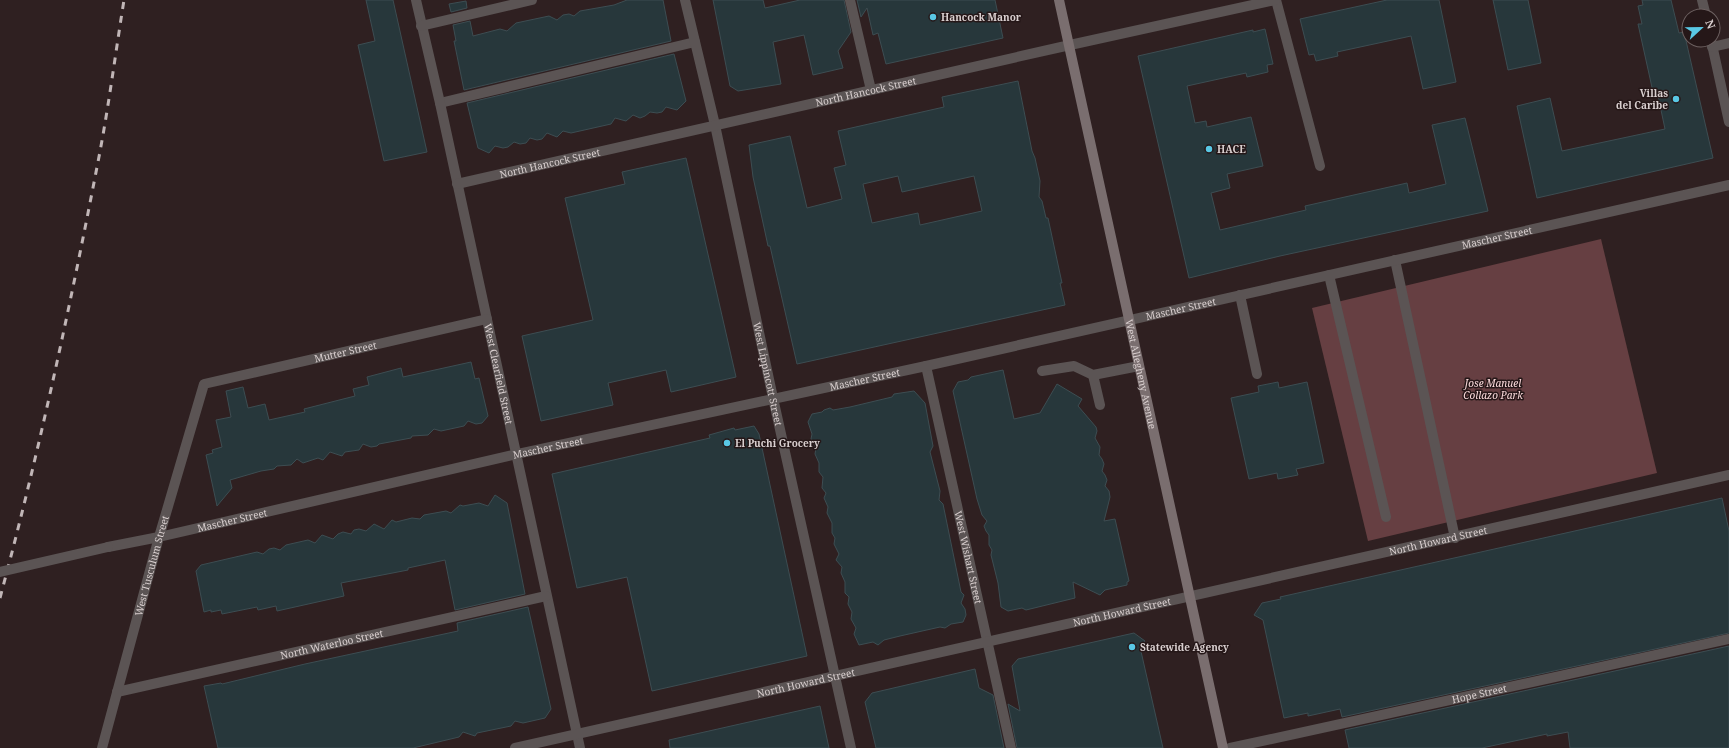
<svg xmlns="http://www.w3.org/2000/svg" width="1729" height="748" font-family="'Noto Serif',serif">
<rect width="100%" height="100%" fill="#2f2021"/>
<!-- green -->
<path fill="#663f42" d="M 1601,239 L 1657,473 L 1368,541 L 1312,308 Z"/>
<!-- building -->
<path fill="#27373b" stroke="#3d4d52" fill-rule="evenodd" d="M 366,0 L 393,0 L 427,152 L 384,161 L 358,45 L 375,41 Z
M 627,0 L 663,0 L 671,41 L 464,90 L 454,41 L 456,41 L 453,25 L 470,21 L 473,36 L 500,29 L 507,31 L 516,23 L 549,16 L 557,20 L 563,15 L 569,14 L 574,16 L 580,11 L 614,5 Z
M 713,0 L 763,0 L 765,8 L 800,0 L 844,0 L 851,32 L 838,51 L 843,68 L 813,75 L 804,35 L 773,42 L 781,84 L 738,91 L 730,86 Z
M 857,0 L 995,0 L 1003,38 L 886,64 L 878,33 L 873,35 L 867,8 L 861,17 Z
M 1387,0 L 1439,0 L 1456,82 L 1423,89 L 1411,36 L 1337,52 L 1338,56 L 1316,61 L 1314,54 L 1309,55 L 1300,19 Z
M 1493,0 L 1528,0 L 1541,63 L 1508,70 Z
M 1642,0 L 1671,0 L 1679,33 L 1684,32 L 1713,158 L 1537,198 L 1517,106 L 1550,98 L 1562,151 L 1665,129 L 1657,91 L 1653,92 L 1638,24 L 1642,24 L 1638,6 L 1643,5 Z
M 466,1 L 467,8 L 451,12 L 449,4 Z
M 1265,29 L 1273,64 L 1267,65 L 1268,72 L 1247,77 L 1246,73 L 1187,86 L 1195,123 L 1206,121 L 1207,127 L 1251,117 L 1263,166 L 1227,174 L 1230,188 L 1211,193 L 1220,230 L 1306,210 L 1305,206 L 1407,183 L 1409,193 L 1446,184 L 1432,125 L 1465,118 L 1488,211 L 1280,256 L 1189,278 L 1138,56 L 1253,30 L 1253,32 Z
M 674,54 L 686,101 L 677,110 L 666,107 L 662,112 L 657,113 L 650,112 L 645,116 L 640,118 L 633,115 L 626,121 L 615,118 L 611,124 L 571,133 L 563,131 L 557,137 L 547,133 L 542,139 L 537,140 L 530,138 L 526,143 L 520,144 L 514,142 L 508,147 L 503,148 L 495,146 L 489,153 L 478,148 L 467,103 Z
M 1018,81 L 1032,151 L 1035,158 L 1040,181 L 1039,197 L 1042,201 L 1046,218 L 1048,218 L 1062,283 L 1060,283 L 1065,305 L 797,364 L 770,246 L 768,246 L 765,232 L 753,177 L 749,145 L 790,136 L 807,208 L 842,199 L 834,168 L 846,165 L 838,131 L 944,107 L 942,97 ZM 898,176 L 902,192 L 974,176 L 982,211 L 920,225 L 918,213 L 872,223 L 863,184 Z
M 686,158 L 736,377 L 671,392 L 666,370 L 608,383 L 613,405 L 541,421 L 522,336 L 593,320 L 565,198 L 625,184 L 622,172 Z
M 471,362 L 475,379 L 479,378 L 488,416 L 482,423 L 476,424 L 468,421 L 464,426 L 441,431 L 434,429 L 428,435 L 412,436 L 411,438 L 379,444 L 377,446 L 371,447 L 363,444 L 359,450 L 345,452 L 342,456 L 330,452 L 323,460 L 318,458 L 303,463 L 297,459 L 291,465 L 277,466 L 274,469 L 261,471 L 230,480 L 232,488 L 217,506 L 206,455 L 213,453 L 212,450 L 222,447 L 216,420 L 231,417 L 226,391 L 243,387 L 248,408 L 265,404 L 269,420 L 305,412 L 304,409 L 355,396 L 353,389 L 369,385 L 367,377 L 401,368 L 403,377 Z
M 1003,370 L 1014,419 L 1040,413 L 1057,384 L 1082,399 L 1078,406 L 1096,427 L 1097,431 L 1095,438 L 1100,447 L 1099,455 L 1102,459 L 1104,464 L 1102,471 L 1105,475 L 1107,480 L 1105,486 L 1109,491 L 1110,497 L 1104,521 L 1115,519 L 1129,581 L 1127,582 L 1127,585 L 1105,590 L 1100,595 L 1073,582 L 1075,598 L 1026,610 L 1022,608 L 1008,611 L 1001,607 L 998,583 L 991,555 L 992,550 L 989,545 L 989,535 L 986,531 L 984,526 L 987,521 L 982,515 L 977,499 L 953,391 L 958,382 L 968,380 L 971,377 Z
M 1278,382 L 1279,388 L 1307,382 L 1324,463 L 1296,469 L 1298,475 L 1278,479 L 1277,473 L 1249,479 L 1231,398 L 1259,392 L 1258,386 Z
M 914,391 L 925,403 L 933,446 L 930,452 L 940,491 L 939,500 L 943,504 L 961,592 L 964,595 L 961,603 L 965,609 L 966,615 L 963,622 L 951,624 L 945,628 L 940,627 L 900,636 L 884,640 L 878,645 L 873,642 L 859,645 L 854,634 L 856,628 L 851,619 L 852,612 L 848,604 L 849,597 L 845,593 L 845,582 L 841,573 L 842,567 L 836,560 L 839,554 L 834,544 L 835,538 L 832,533 L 832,523 L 827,513 L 828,507 L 824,498 L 826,493 L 822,488 L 823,477 L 819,472 L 819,463 L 815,454 L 816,448 L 811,439 L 812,434 L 808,422 L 812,414 L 822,412 L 824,410 L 830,408 L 833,410 L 850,407 L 892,397 L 894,394 Z
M 754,426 L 759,434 L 807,656 L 652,691 L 627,577 L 577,588 L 552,474 L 710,438 L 709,435 L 734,428 L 735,430 Z
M 495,495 L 507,503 L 525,594 L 455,610 L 445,560 L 408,568 L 408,570 L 341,583 L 344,596 L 277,611 L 276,606 L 258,610 L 257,607 L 222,614 L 221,610 L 211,612 L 211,610 L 204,612 L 196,571 L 201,565 L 257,552 L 263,554 L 269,549 L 274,548 L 280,550 L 286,545 L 308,540 L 315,543 L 322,535 L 333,539 L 338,534 L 343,532 L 351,534 L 354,530 L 359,529 L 366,531 L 374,524 L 384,529 L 392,520 L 396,522 L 412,518 L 420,519 L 424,515 L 446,511 L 451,513 L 460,505 L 463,506 L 479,503 L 488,506 Z
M 1722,498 L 1729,531 L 1729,633 L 1342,717 L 1340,709 L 1308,716 L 1308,713 L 1284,718 L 1263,620 L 1254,615 L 1262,603 L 1281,599 L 1280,597 Z
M 528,607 L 551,709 L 545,718 L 523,723 L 515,721 L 511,726 L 477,733 L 475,736 L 463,732 L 459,737 L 413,748 L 218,748 L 204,686 L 221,683 L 222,684 L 305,664 L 458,631 L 457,623 Z
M 1134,633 L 1145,641 L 1140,647 L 1163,748 L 1017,748 L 1008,704 L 1020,711 L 1012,666 L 1018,659 Z
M 1729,646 L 1729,748 L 1570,748 L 1568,732 L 1547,736 L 1547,734 L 1482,748 L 1349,748 L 1345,730 Z
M 975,669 L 979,688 L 993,695 L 1004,748 L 876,748 L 865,702 L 872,693 Z
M 820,706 L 829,748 L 670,748 L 669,740 Z"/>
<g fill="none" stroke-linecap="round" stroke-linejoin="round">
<!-- lane -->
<path stroke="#5b5454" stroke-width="10" d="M 1276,0 L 1320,166
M 440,103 L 695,42
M 1395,260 L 1455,538
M 1329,275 L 1386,517
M 1240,295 L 1257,374
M 1042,371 L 1074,366 L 1093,375 L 1139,366
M 1093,375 L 1100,405"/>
<!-- street -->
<g stroke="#5b5454" stroke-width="10">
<path id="s1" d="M 416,0 L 440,103 L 580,748"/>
<path id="s2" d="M 685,0 L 715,125 L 773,398 L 851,748"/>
<path d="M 850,0 L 871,90"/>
<path d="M 1702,0 L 1706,16"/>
<path d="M 421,26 L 532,0"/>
<path d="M 1711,40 L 1729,122"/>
<path d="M 1712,47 L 1729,43"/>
<path id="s3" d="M 457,184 L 1070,45 L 1275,0"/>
<path id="s4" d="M 926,366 L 1011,748"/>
<path id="s5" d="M 108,547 L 159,537 L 517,454 L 926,366 L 1729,185"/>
<path id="s6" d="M 117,692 L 546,596"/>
<path id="s7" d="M 102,748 L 159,537 L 204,384 L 487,319"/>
<path id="s8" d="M 515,748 L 1729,475"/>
<path id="s9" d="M 1230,748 L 1729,639"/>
</g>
<!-- secondary -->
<path stroke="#7a6e6f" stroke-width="10" id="s10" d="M 1059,0 L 1223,748"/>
<!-- rail -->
<path stroke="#c1b6b7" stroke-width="3" stroke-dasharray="7 7" stroke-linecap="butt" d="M 0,598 C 38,456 69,312 97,167 C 108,112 115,56 124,0"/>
<!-- street-bridge -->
<path stroke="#5b5454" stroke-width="10" d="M 0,572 L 108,547"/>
</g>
<!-- markers -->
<g fill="#59c8e5" stroke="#251718" stroke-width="1.5">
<circle cx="933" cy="17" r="4"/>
<circle cx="1676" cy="99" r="4"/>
<circle cx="1209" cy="149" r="4"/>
<circle cx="727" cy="443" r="4"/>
<circle cx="1132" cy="647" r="4"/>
</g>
<g text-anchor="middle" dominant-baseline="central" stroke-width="3" stroke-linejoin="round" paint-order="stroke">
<!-- poi labels -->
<g font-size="10" font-weight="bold" fill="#d9cfcf" stroke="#251718" text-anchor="start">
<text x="941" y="17">Hancock Manor</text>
<text x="1668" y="93" text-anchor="end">Villas<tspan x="1668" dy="12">del Caribe</tspan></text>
<text x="1217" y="149">HACE</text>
<text x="735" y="443">El Puchi Grocery</text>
<text x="1140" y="647">Statewide Agency</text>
</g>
<!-- street labels -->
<g font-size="10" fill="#d9cfcf" stroke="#251718">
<text stroke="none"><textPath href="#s3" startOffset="419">North Hancock Street</textPath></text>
<text stroke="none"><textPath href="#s3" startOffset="95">North Hancock Street</textPath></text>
<text stroke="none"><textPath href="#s5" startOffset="1423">Mascher Street</textPath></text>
<text stroke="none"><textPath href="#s5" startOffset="1099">Mascher Street</textPath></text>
<text stroke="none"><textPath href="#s7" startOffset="523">Mutter Street</textPath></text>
<text stroke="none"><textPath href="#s1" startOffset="383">West Clearfield Street</textPath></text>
<text stroke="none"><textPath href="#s2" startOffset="383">West Lippincott Street</textPath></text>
<text stroke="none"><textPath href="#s10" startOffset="383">West Allegheny Avenue</textPath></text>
<text stroke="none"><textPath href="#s5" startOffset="775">Mascher Street</textPath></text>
<text stroke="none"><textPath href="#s5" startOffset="451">Mascher Street</textPath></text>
<text stroke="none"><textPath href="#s5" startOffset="127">Mascher Street</textPath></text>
<text stroke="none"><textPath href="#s8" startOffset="946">North Howard Street</textPath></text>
<text stroke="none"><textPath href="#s4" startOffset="196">West Wishart Street</textPath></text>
<text stroke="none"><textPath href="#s7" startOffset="189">West Tusculum Street</textPath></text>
<text stroke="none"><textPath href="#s8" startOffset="622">North Howard Street</textPath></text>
<text stroke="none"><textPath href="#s6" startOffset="220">North Waterloo Street</textPath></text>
<text stroke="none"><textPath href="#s8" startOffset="298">North Howard Street</textPath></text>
<text stroke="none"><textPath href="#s9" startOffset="255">Hope Street</textPath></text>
</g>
<!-- park labels -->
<g font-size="10" font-style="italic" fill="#fcdbdc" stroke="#251718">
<text x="1493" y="383">Jose Manuel<tspan x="1493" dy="12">Collazo Park</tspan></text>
</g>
</g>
<!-- north arrow -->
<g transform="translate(1701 28) rotate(68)"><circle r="19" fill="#251718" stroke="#6d6161"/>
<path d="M0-3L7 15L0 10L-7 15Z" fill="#59c8e5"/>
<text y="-6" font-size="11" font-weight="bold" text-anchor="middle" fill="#d9cfcf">N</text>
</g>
</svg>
